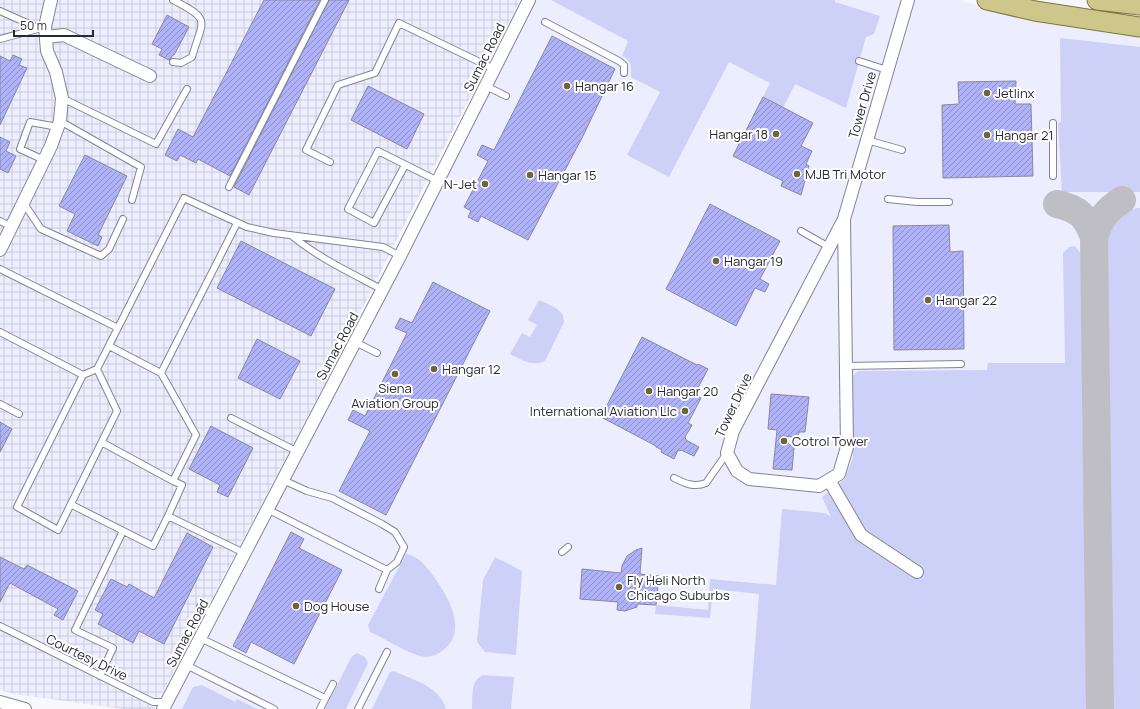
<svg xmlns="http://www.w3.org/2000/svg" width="1140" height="709" font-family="Manrope,sans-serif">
<defs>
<pattern id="industrial-grid" width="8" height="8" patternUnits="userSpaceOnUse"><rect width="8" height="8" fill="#eceeff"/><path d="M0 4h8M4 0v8" fill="none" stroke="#caccdb"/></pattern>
<pattern id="building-hatch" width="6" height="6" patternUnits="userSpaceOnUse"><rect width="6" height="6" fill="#b0b2f9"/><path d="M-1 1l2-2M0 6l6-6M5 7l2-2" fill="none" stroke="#8f91ca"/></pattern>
</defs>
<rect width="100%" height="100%" fill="#f8f8fc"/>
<!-- built -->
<path fill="#eceeff" d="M 534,0 L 959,0 L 997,10 L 1140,35 L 1140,709 L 170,709 Z"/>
<!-- industrial -->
<path fill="url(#industrial-grid)" d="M 0,0 L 520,0 L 397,239 L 332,370 L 154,709 L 123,709 L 14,694 L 0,690 Z"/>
<!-- grass -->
<path fill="#cdd0f7" d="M 551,0 L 835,0 L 835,2 L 880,16 L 874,34 L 866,37 L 846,108 L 795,84 L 783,108 L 763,97 L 770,83 L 729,62 L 669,177 L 627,155 L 660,92 L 631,77 C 631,67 632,60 622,56 L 628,41 Z
M 1060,38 L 1140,47 L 1140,192 L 1062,192 L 1058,123 L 1061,122 Z
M 1137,208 L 1140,208 L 1140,709 L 1111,709 L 1106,236 C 1113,220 1120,213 1137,208 Z
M 1075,246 L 1082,255 L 1088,709 L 750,709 L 759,594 L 713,589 L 710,618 L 655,614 L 656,605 L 708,610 L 710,579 L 776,585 L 782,509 L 825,513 L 831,517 L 822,497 L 845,479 L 853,457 L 851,380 L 854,374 L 859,371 L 987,370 L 988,363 L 1065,363 L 1063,253 L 1069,247 Z
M 539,300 C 549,305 565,309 564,322 L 545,361 C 532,367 522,360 510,354 L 522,333 L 530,337 L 537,325 L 528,320 Z
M 406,554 C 420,556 429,570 437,581 C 450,601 468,632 442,651 C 436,656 428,658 420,656 C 403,651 386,639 370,632 L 368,625 Z
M 495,557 L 522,571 L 516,655 L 485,652 L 477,642 L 483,580 Z
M 357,653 L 365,657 L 368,663 L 346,709 L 325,709 L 352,656 Z
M 394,671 C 413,680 440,686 446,709 L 372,709 L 390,672 Z
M 483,675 L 514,677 L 511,709 L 472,709 C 473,696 470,681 483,675 Z
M 202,685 L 235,702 L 237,699 L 257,709 L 182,709 L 193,687 Z"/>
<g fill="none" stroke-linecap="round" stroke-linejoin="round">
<!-- taxiway -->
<path stroke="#bebec4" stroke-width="28" d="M 1057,204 C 1079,209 1086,216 1094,237 C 1100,219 1106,210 1122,200
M 1094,237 L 1100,709"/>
</g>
<!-- building -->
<path fill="url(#building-hatch)" stroke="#88899d" d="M 264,0 L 320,0 L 230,176 L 198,159 L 196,163 L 180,155 L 177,161 L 165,155 L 178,129 L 193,137 Z
M 329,0 L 349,0 L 249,195 L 234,187 Z
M 167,15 L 189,27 L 174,55 L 173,55 L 169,60 L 159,55 L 162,49 L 152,44 Z
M 552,36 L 615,69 L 583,136 L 528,240 L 481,216 L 478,222 L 468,217 L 471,211 L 464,207 L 488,161 L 477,155 L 482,145 L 494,150 Z
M 13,55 L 22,59 L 19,65 L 27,68 L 0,125 L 0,56 L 10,61 Z
M 1016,81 L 1015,104 L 1031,104 L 1033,176 L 943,178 L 942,105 L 959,104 L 958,82 Z
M 368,86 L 424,114 L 407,149 L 351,120 Z
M 763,97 L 813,123 L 801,146 L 812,151 L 806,164 L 809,166 L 801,195 L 781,186 L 783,181 L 733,156 Z
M 0,137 L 10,142 L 6,151 L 16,156 L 8,173 L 0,169 Z
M 85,155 L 127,176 L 98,235 L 102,237 L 98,246 L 67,231 L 75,214 L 59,206 Z
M 710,204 L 780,241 L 760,279 L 769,284 L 765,292 L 755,288 L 736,326 L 666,289 Z
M 949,225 L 950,252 L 963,251 L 964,349 L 894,350 L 893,226 Z
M 241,241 L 335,289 L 311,336 L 217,288 Z
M 433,282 L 490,311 L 386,515 L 339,491 L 370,431 L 348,420 L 353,410 L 365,416 L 407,333 L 395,328 L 400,318 L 412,323 Z
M 642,337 L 697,365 L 698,364 L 708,369 L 694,395 L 701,398 L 688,423 L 692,425 L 685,437 L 686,440 L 699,447 L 694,456 L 681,450 L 680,451 L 678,450 L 674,459 L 661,452 L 662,450 L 656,447 L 656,446 L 601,417 Z
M 257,339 L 300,361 L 280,399 L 238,378 Z
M 771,394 L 809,397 L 805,432 L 799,432 L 798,437 L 779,436 L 794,448 L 792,470 L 773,469 L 777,430 L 768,429 Z
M 0,422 L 12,429 L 0,452 Z
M 211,426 L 253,448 L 228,497 L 217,492 L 220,485 L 189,469 Z
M 291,532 L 304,539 L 299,548 L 342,570 L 294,664 L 251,642 L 246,653 L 233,646 Z
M 187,533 L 213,547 L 164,644 L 139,631 L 133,643 L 98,624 L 103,614 L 95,610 L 111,579 L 127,587 L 129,584 L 154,598 Z
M 642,548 L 640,574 L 659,576 L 656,605 L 637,604 L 637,607 L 625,611 L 617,610 L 618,602 L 580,599 L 582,569 L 621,573 L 622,566 L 627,556 L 636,550 Z
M 0,557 L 24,569 L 27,565 L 78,591 L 63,620 L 54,615 L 58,609 L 10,583 L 0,602 Z"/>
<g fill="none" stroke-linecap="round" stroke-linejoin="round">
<!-- lane casing -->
<g stroke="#838497" stroke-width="8">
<path id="lane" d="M 173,0 C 212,20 203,19 192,57 L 181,63 L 173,62
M 0,11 L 38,28
M 545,22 L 619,61 L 624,65 L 624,73
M 0,39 L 45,27
M 859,61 L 887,70
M 486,86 L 506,96
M 62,98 L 156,144 L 187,89
M 60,121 L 141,167 L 132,200
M 867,140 L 902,150
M 44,160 L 20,149 L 30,122 L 58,127
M 330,162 L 306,150 L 338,85 L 375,73 L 399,23 L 494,69
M 405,165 L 374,223 L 348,209 L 378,151 L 438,181
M 1053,176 L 1053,123
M 229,187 L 325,0
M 888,199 L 917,202 L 949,202
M 23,202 L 41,229 L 101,256 L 109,249 L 123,219
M 0,221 L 12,227
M 801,231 L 829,247
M 292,236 C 319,258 351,273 383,290
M 0,269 L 118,328
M 0,332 L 83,375
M 355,342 L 377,353
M 846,366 L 961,364
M 97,369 L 117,411 L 58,530 L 17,507 L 83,375 L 97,369 L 184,198 L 247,227 L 274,233 L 383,247 L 400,256
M 161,373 L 237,223
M 0,404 L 19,414
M 231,418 L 298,452
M 103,443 L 173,481 L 196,435 L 161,373 L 109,346
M 674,478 C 684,483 694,488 706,483 L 727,453
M 283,480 L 307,491 L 332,498 L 382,524 L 395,532 L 404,547 L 397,562 L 387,570 L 379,589
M 72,505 L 153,546 L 168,516 L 244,553
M 267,509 L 387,570
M 168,516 L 182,485 L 173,481
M 562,552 L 568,547
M 200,607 L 213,614
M 0,626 L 153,702 L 166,702
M 200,638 L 325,698
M 186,665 L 274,709
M 100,676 L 113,648 L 75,630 L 123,531
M 320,709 L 333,684
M 358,709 L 387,652"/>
</g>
<!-- street casing -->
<g stroke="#838497" stroke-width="14">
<path id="street" d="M 46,37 L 64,35 L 150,76
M 844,219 L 847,447 L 839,474 L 819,486 L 749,479 L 737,471 L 727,453 L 733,431 L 844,219 L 908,0
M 0,250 L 51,146 L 60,121 L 62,98 L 56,72 L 47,51 L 45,27 L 51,0
M 829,480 L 861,535 L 917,572
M 0,702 L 25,709
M 163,709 L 400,256 L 529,0"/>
</g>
<!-- primary casing -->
<g stroke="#7e7739" stroke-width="21">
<path id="primary" d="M 987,0 L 1035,11 L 1140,27
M 1097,0 L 1140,5"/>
</g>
<!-- lane -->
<use href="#lane" stroke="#fff" stroke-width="6"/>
<!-- street -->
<use href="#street" stroke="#fff" stroke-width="12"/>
<!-- primary -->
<use href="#primary" stroke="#cdc78b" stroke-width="19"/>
</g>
<!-- markers -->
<g fill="#6b6632" stroke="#fff" stroke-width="1.5">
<circle cx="567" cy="86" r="4"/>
<circle cx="987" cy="93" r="4"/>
<circle cx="776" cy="134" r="4"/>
<circle cx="987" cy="135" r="4"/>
<circle cx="797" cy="174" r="4"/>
<circle cx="530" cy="175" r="4"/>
<circle cx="485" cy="184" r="4"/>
<circle cx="716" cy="261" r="4"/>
<circle cx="928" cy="300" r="4"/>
<circle cx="434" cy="369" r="4"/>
<circle cx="395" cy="374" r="4"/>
<circle cx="649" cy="391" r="4"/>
<circle cx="685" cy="411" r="4"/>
<circle cx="784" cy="441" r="4"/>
<circle cx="619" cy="587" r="4"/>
<circle cx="296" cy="606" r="4"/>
</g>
<g text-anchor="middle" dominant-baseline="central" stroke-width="4" stroke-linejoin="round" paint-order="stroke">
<!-- street labels -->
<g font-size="13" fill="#292931" stroke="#fff">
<text transform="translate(484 57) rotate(-63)">Sumac Road</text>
<text transform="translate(862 105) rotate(-74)">Tower Drive</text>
<text transform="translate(337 346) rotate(-62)">Sumac Road</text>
<text transform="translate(733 405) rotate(-65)">Tower Drive</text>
<text transform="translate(187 633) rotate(-62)">Sumac Road</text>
<text transform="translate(87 657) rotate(26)">Courtesy Drive</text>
</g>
<!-- poi labels -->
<g font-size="13" fill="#292931" stroke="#fff" text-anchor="start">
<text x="575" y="86">Hangar 16</text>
<text x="995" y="93">Jetlinx</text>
<text x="768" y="134" text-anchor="end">Hangar 18</text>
<text x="995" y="135">Hangar 21</text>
<text x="805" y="174">MJB Tri Motor</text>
<text x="538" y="175">Hangar 15</text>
<text x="477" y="184" text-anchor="end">N-Jet</text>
<text x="724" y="261">Hangar 19</text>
<text x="936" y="300">Hangar 22</text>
<text x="442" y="369">Hangar 12</text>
<text x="395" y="388" text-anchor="middle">Siena<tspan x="395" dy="15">Aviation Group</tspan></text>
<text x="657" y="391">Hangar 20</text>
<text x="677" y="411" text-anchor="end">International Aviation Llc</text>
<text x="792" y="441">Cotrol Tower</text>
<text x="627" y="580">Fly Heli North<tspan x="627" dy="15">Chicago Suburbs</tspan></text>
<text x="304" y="606">Dog House</text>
</g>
</g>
<!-- scale -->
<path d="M14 30v6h79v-6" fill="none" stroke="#292931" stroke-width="2"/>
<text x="20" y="30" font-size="12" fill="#292931" stroke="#ffffff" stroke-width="3" paint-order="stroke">50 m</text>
</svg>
